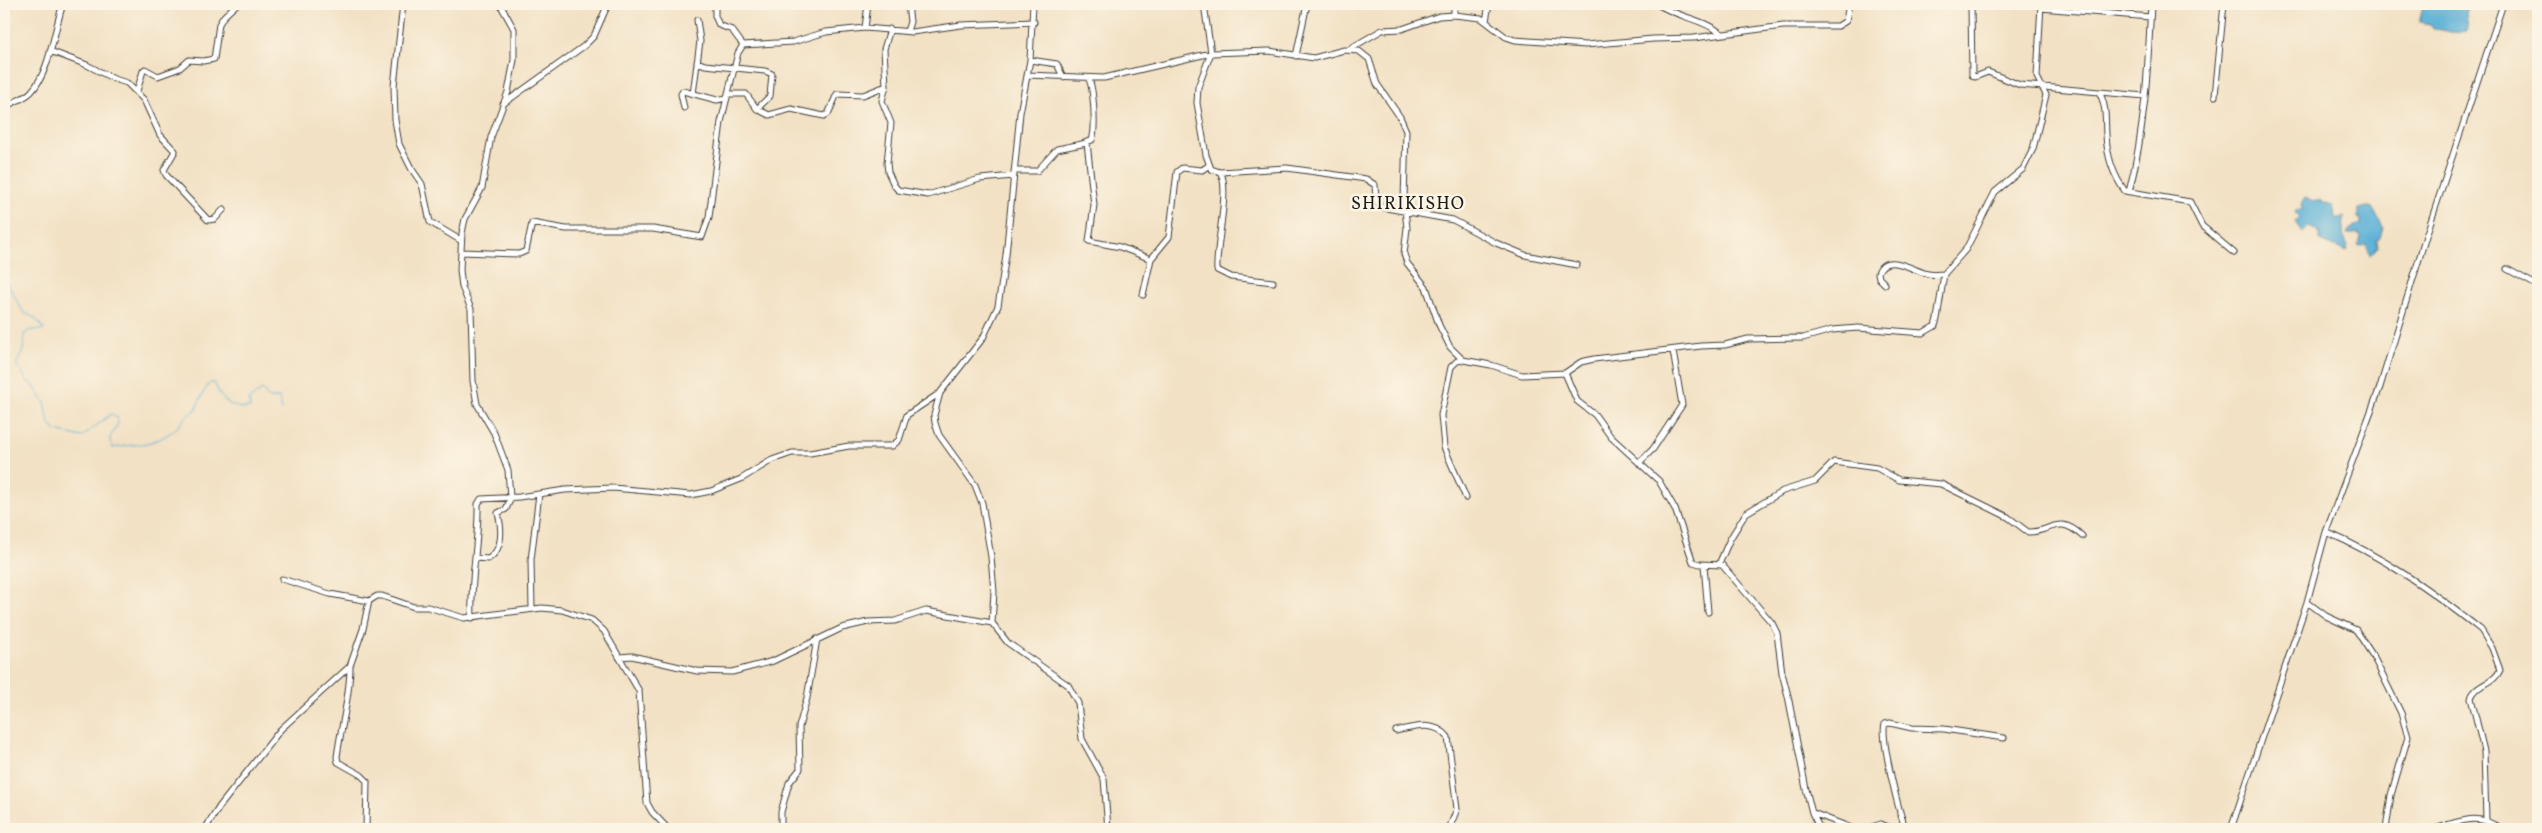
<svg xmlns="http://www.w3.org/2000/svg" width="2542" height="833" font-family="Vollkorn,serif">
<rect width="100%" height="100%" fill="#fcf5e5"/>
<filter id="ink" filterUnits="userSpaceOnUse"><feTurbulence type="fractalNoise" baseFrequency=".02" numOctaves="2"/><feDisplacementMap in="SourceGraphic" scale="10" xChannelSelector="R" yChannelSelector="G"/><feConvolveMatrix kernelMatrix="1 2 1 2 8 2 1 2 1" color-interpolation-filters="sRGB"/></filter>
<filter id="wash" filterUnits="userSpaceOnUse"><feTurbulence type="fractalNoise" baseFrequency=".0096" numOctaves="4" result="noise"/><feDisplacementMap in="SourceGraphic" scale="20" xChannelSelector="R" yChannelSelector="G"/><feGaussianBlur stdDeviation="1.12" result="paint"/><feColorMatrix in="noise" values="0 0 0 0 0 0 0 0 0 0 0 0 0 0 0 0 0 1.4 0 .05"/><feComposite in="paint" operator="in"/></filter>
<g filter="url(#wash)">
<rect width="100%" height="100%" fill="#f2e1c4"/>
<!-- water -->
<path fill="#5ab0d7" stroke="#3b667a" d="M 2424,4 L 2474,4 L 2470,5 L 2466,14 L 2468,29 C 2457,37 2445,29 2433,29 L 2430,24 L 2419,22 Z
M 2305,198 L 2313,202 L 2319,200 L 2332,205 L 2337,219 L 2344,216 L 2343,237 L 2348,250 L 2345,251 L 2320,241 L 2319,231 L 2308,227 L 2302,232 L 2295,222 L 2299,217 L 2295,213 L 2297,209 L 2303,210 L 2301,204 Z
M 2367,207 L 2373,208 L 2383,227 L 2380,238 L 2377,240 L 2378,247 L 2370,255 L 2366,243 L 2361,246 L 2358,245 L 2360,237 L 2358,234 L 2347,234 L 2349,230 L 2361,224 L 2361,220 L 2357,217 L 2359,209 Z"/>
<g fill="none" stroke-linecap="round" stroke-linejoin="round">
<!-- stream -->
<path stroke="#5ab0d7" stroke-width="1" d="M 4,278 L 24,313 C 34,316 39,321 44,330 L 31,330 L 24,334 C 26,343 22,357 16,363 L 27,381 L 33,385 L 45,403 L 49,423 L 56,431 L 82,437 L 111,414 L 117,417 L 118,423 C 115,434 105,435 113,448 C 136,443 151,447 173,431 C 182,424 185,415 196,410 C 196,406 207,385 210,383 L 215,383 C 219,399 232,410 250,408 L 249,400 L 262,390 L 269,398 L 279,398 L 282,410"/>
</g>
</g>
<g filter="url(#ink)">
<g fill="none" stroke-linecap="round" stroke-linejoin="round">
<!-- minor casing -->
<g stroke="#3c3a35" stroke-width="7">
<path id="minor" d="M 403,4 L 394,86 L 395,120 L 399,144 L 411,168 L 422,184 L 430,222 L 460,240
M 500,4 L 514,29 L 514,60 L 508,92 L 491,137 L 482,188 L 465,219 L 462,233 L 460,270 L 462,287 L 471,309 L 473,381 L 477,404 L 494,433 L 508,470 L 510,497
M 715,4 L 715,16 L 719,25 L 732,30 L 743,45
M 1033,4 L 1030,60 L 1020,113 L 1006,255 L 998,306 L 983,338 L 940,393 L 934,415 L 935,423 L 939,435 L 975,485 L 982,503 L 991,557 L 994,592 L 992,623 L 1008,643 L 1068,685 L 1078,703 L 1082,739 L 1104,779 L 1108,829
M 1204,4 L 1211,53 L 1198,87 L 1197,103 L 1206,155 L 1211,169 L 1220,172 L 1287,168 L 1366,179 L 1375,185 L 1376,200 L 1381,207 L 1453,220 L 1496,243 L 1525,255 L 1577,265
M 1454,4 L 1454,15
M 1657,4 C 1679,18 1701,18 1721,33
M 1971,4 L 1972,75 L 1975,77 L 1988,72 L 2020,85 L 2145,96
M 1419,7 L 1432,4
M 2041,8 L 2150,17
M 1486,21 L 1489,4
M 865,28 L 868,4
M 890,29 L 884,49 L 886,86 L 882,101 L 891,123 L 887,163 L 888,172 L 894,185 L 898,190 L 928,195 L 980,179 L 1014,176
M 907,31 L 910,22 L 908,4
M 1351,48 L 1382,30 L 1402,29 L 1439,16 L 1454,15 L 1481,18 L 1506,37 L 1515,40 L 1586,45 L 1653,39 L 1694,38 L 1783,26 L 1838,26 L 1846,21 L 1849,4
M 50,51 L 87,65 L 114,79 L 127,83 L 144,100 L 160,135 L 175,151 L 164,170 L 166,175 L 208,220 L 215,219 L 224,209
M 1296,56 L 1307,4
M 1030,60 L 1057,64 L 1063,77
M 697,62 L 705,65 L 765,71 L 772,74 L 770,96 L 757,109
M 1027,75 L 1104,78 L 1211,53 L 1269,51 L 1314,58 L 1344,50 L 1359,51 L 1369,59 L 1377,84 L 1400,117 L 1406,131 L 1404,200 L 1407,228 L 1404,254 L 1407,263 L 1426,287 L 1439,325 L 1450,347 L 1463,360 L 1491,365 L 1522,375 L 1565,373 L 1581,362 L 1594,359 L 1701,346 L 1725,345 L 1748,339 L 1803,338 L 1832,330 L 1858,328 L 1923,333 L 1935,326 L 1937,319 L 1944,274 L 1966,249 L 1995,192 L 2023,169 L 2033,149 L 2046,95 L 2037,77 L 2041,4
M 137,91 L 143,71 L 145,69 L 158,76 L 180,68 L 189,60 L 203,61 L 214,59 L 219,24 L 224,16 L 237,4
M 2099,92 C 2107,106 2105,120 2106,135 C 2107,155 2113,175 2125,191 L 2190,202 L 2202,226 L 2234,253
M 693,94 L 700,41 L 697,20
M 728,94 L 746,94 L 757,109 L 769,115 L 791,109 L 824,116 L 828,114 L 837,94 L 863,95 L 886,86
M 2215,96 L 2224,4
M 503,104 L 584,46 L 594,36 L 608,4
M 4,108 C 12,102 24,99 31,92 C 50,72 54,30 63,4
M 684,108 L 681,94 L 683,91 L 717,100 L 726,98
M 1087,143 L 1094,205 L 1089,241 L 1120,247 L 1151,259
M 1014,171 L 1037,171 L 1057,149 L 1082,144 L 1092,140 C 1096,130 1094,86 1088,78
M 1220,172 C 1231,186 1215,249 1217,270 L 1231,277 L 1273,282
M 2129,192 C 2145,131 2148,67 2151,4
M 462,252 L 519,254 L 526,251 L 532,223 L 566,229 L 653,229 L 702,237 L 709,217 L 721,122 L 738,53 L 743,45 L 793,42 L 826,32 L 865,28 L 912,32 L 961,25 L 1034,22
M 2507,269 L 2538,286
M 1885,284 L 1879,278 L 1878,273 C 1885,251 1914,271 1928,274 C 1933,275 1939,274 1944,274
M 1143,295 L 1151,259 L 1169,237 L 1177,172 L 1182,168 L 1202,170 L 1208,166
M 1463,360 L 1457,361 L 1451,367 L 1441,415 L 1444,447 L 1466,498
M 1565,373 L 1577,401 L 1595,415 L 1611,437 L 1659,481 L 1675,509 L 1693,562 L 1700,564 L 1722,565 L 1772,623 L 1777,633 L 1782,673 L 1788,696 L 1806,789 L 1812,813 L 1820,829
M 1639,463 L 1653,449 L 1682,405 L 1673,351
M 2326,532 C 2383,556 2433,592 2481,630 L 2492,648 L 2500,670 C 2495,684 2475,684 2471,698 L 2484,751 L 2486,820
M 475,558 L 488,559 C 504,549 502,529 498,513 L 506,509 L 511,498
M 1719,564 L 1730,539 L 1746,513 L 1783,491 L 1815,481 L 1834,462 L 1877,468 L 1899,480 L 1941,484 L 2008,517 L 2028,532 C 2051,533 2058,513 2082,536
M 1704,565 L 1708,612
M 282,579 L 330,594 L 369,601
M 2307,602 L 2326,616 L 2356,630 L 2373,656 L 2401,713 L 2408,737 L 2391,795 L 2386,829
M 532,609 L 531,560 L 539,494
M 472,618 C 470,579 479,542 478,504 L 481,499 L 519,497 L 565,490 L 613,488 L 691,495 L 711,491 L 741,479 L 772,460 L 792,453 L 810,453 L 849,446 L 892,446 L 899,440 L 907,415 L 940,393
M 619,657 L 632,656 L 697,671 L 732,672 L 773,661 L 842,628 L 868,622 L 895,621 L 926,611 L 992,623
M 350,666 C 350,698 341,725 337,757 L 338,762 L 361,775 L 367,781 L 366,829
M 1396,731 C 1413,727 1435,720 1448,737 L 1457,809 L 1449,829
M 1813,813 L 1854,829
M 205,829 L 220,806 L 281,729 L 350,666 L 363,629 L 369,601 L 377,596 L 382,596 L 414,607 L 428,607 L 464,618 L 542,608 L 562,610 L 592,620 L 604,631 L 639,691 L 647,803 L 652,812 L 668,829
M 781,829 L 781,812 L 789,783 L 800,769 L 799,727 L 807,698 L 817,639
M 1865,829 L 1881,824 L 1893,829
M 1906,829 C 1899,814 1880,737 1885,724 L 1890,723 L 1912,728 L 1944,729 L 2004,738
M 1932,829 L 1964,829
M 2231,829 L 2307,602 L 2326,532 L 2380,387 L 2426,236 L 2503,4
M 2434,829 C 2459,822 2478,811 2500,829"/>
</g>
<!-- minor -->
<use href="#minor" stroke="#fff" stroke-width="5"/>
</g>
</g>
<g text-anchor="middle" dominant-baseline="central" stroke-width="5" stroke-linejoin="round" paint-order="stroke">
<!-- quarter labels -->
<g font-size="18" letter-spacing="1" fill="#1c1c1c" stroke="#fcf5e5">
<text x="1408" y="204">SHIRIKISHO</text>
</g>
</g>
<!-- margin -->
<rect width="2542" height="833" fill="none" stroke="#fcf5e5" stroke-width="20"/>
</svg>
